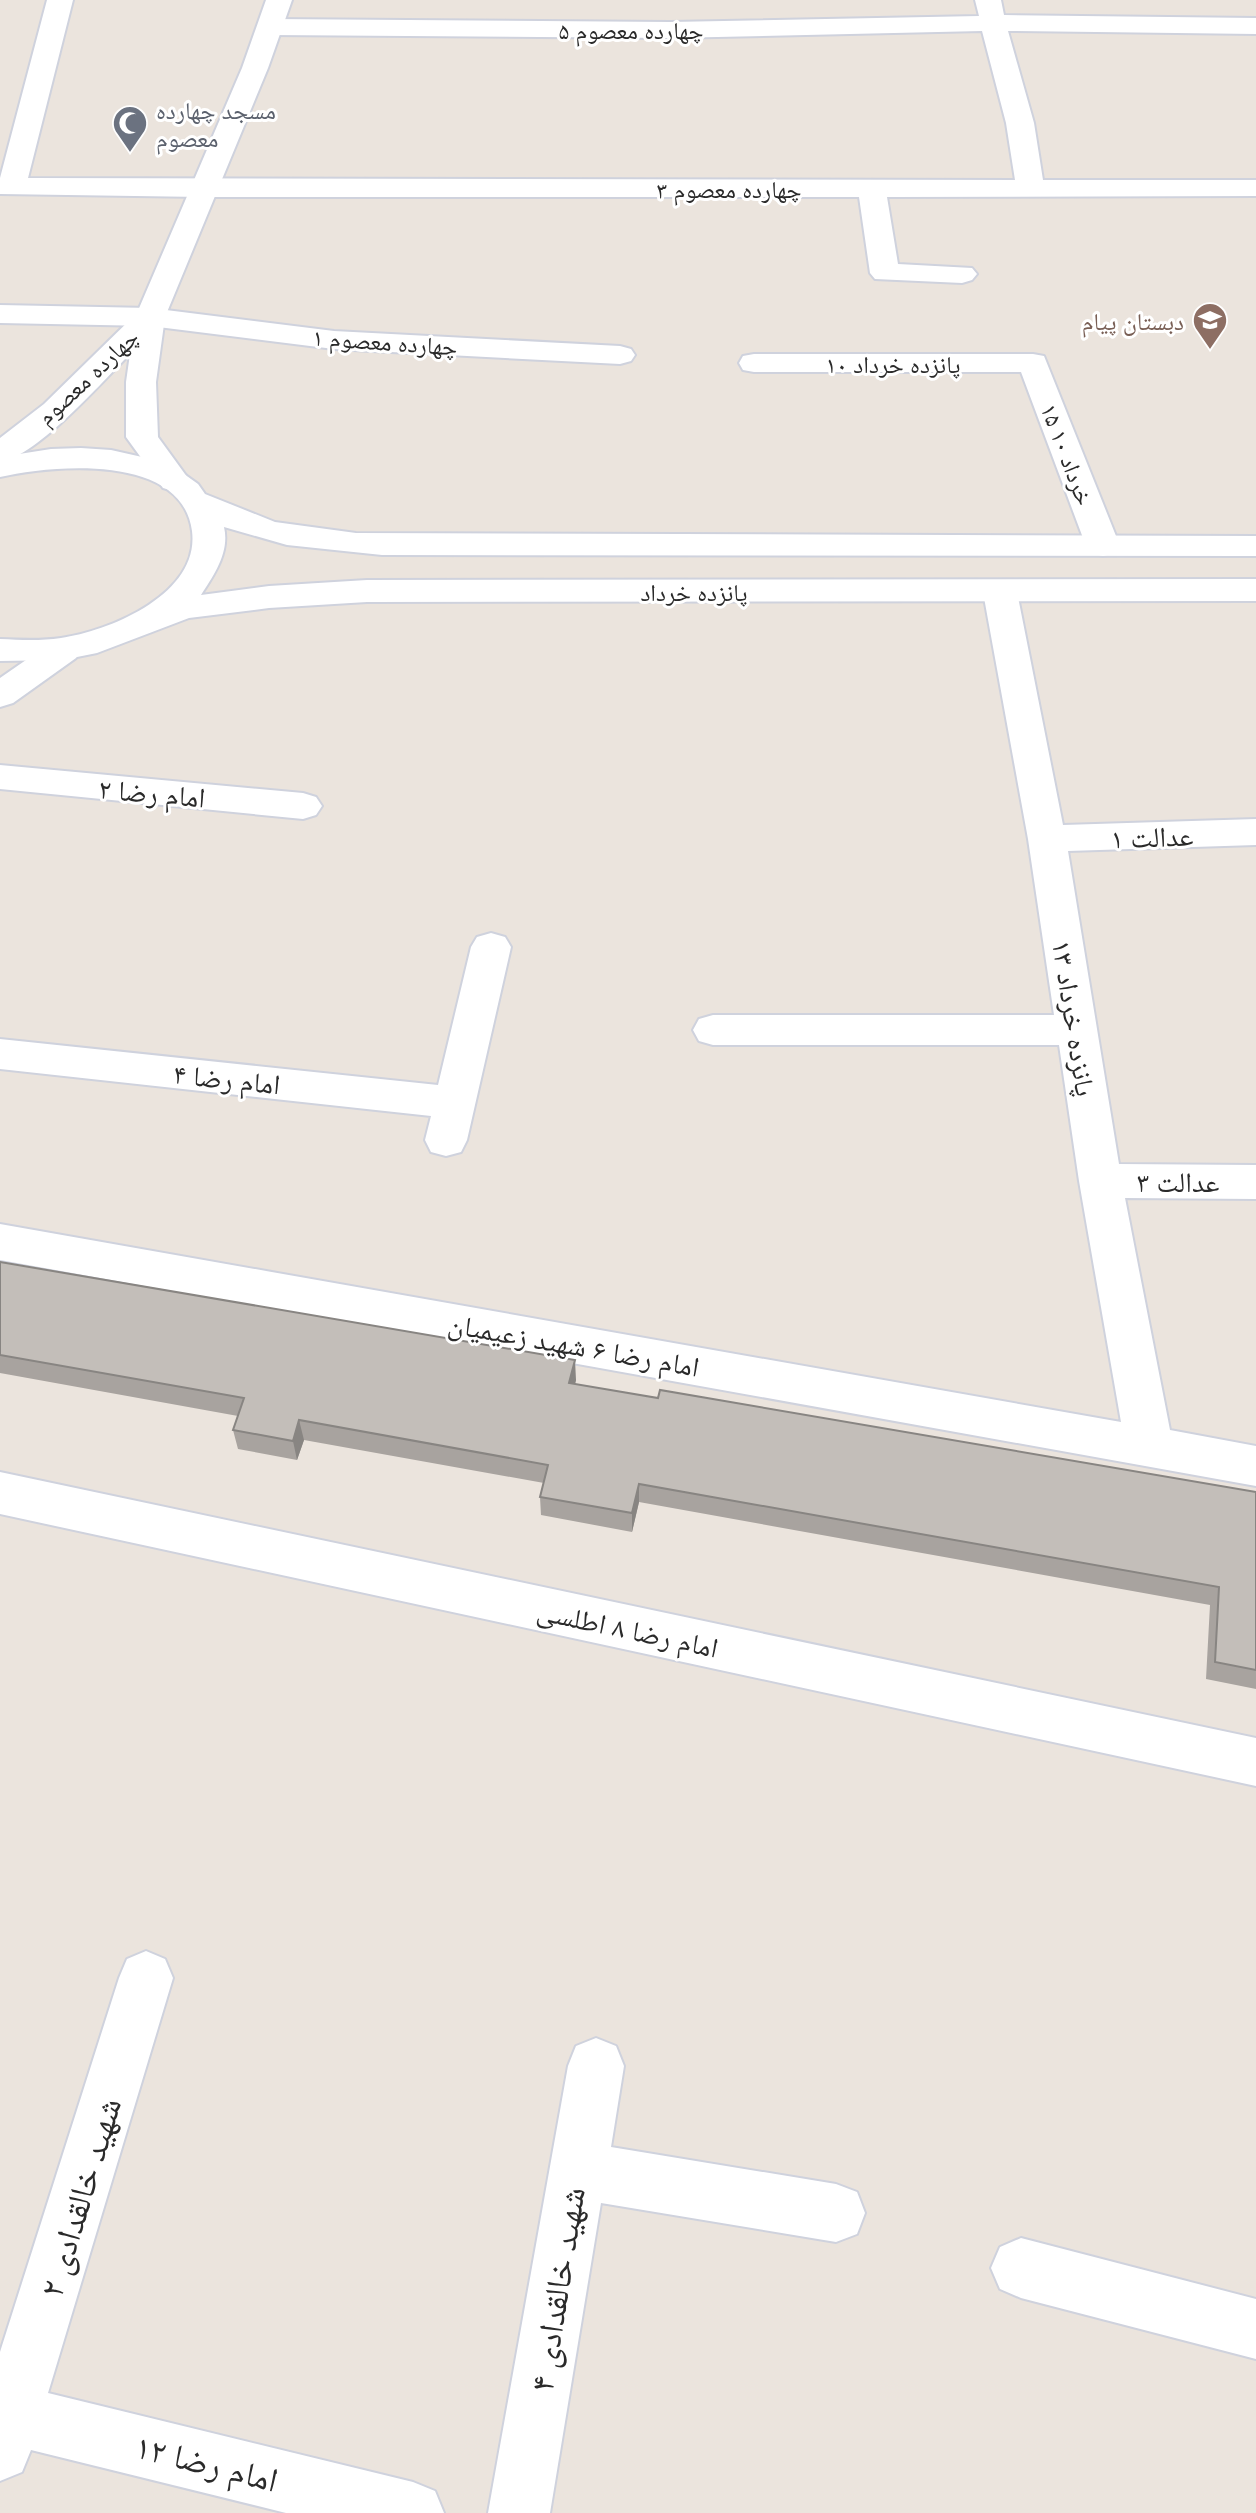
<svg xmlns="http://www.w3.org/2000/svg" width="1256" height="2513" font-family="'Open Sans','Noto Naskh Arabic',sans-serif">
<rect width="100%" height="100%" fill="#ebe4dd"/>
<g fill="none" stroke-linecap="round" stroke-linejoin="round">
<!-- minor casing -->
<g stroke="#cfd2dd" stroke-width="4">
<path id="minor" d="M 47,0 L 73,0 L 28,178 L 1015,180 L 1006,123 L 982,31 L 670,38 L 270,35 L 261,32 L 257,27 L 261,22 L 270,19 L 670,22 L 979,16 L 975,0 L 1001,0 L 1004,15 L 1256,18 L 1256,34 L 1008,31 L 1034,123 L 1043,180 L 1256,180 L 1256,196 L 887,197 L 898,264 L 972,268 L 977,274 L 972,280 L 962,283 L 875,279 L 870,273 L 859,197 L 202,197 L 0,194 L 0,178 Z
M 0,305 L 150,308 L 334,331 L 620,346 L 631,349 L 635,355 L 631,361 L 620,364 L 334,349 L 150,326 L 0,323 Z
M 754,354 L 1033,354 L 1044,356 L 1120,546 L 1115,553 L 1103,556 L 1091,553 L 1086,546 L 1021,372 L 754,372 L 743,370 L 739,363 L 743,356 Z
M 1000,581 L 1012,584 L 1017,592 L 1063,825 L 1256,819 L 1256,845 L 1068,851 L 1119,1164 L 1256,1165 L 1256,1199 L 1125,1198 L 1170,1430 L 1256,1446 L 1256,1486 L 0,1260 L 0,1224 L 1121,1422 L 1079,1181 L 1059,1045 L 713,1045 L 699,1041 L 693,1030 L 699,1019 L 713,1015 L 1054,1015 L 1028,839 L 983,592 L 988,584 Z
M 0,765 L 303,793 L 316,797 L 322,806 L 316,815 L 303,819 L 0,789 Z
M 491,933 L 505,937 L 511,947 L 467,1140 L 461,1152 L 446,1156 L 431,1152 L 425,1140 L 431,1116 L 0,1069 L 0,1039 L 438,1085 L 471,947 L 477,937 Z
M 0,1472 L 1256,1738 L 1256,1786 L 0,1514 Z
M 146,1951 L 165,1959 L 173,1978 L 48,2393 L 413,2482 L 435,2491 L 444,2513 L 286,2513 L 31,2450 L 22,2472 L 0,2481 L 0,2352 L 119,1978 L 127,1959 Z
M 596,2038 L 616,2046 L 624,2066 L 611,2147 L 836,2184 L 857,2192 L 865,2213 L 857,2234 L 836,2242 L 601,2203 L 550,2513 L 488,2513 L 568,2066 L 576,2046 Z
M 1021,2238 L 1256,2299 L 1256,2359 L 1021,2298 L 1000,2289 L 991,2268 L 1000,2247 Z"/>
</g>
<!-- tertiary casing -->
<g stroke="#cfd2dd" stroke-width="4">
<path id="tertiary" d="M 266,0 L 292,0 L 268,68 L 165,317 L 156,382 L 158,437 L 190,481 L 185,488 L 174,491 L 163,488 L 126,437 L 126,382 L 130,354 C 100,384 40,453 0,463 L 0,438 L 44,404 L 137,313 L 242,68 Z
M 64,639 L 76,642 L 81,650 L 76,658 L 13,703 L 0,707 L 0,678 L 52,642 Z"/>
</g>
<!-- secondary casing -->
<g stroke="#cfd2dd" stroke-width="4">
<path id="secondary" d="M 81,448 L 111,450 L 151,459 L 177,469 L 198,484 L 205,494 L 275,522 L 356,533 L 1256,536 L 1256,556 L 382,555 L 287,545 L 224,527 C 230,552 214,575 201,595 L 269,586 L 367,580 L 1256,579 L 1256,601 L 367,602 L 269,608 L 189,618 L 97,653 L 62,660 L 0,661 L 0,639 C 21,640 41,641 61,638 C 110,631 200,594 192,531 C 182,453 53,465 0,477 L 0,457 L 51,449 Z"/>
</g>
<!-- minor -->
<use href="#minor" fill="#fff" fill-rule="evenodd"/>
<!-- tertiary -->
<use href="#tertiary" fill="#fff" fill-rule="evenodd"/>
<!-- secondary -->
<use href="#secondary" fill="#fff" fill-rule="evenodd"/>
</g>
<!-- wall -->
<path fill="#a8a39f" d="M 0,1262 L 576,1380 L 575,1384 L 658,1398 L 1256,1492 L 1256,1689 L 1206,1679 L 1210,1605 L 639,1502 L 632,1532 L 541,1515 L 540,1497 L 544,1483 L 304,1440 L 297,1460 L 238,1449 L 233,1430 L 238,1416 L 0,1373 Z"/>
<!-- shaded-wall -->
<path fill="#888582" d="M 575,1360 L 576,1380 L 570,1403 L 569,1383 Z
M 299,1420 L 304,1440 L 297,1460 L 293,1441 Z
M 639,1484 L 639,1502 L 632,1532 L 632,1513 Z"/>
<!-- building -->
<path fill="#c3beb9" stroke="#888582" stroke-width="2" d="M 0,1262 L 575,1360 L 569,1383 L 658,1398 L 660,1390 L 1256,1492 L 1256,1670 L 1215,1662 L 1219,1587 L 639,1484 L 632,1513 L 540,1497 L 548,1465 L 299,1420 L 293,1441 L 233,1430 L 244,1398 L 0,1355 Z"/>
<!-- icons -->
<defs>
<g id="mosque-pin" transform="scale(1.8)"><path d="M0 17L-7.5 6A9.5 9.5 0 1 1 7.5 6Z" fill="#6b7280" stroke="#fff"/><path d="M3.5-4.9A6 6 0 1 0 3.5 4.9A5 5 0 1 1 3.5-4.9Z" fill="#fff"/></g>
<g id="school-pin" transform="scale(1.8)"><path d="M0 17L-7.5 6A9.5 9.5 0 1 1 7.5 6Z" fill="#8d6e63" stroke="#fff"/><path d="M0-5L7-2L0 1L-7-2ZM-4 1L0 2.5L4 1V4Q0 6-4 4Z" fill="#fff"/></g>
</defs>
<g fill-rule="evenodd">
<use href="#mosque-pin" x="130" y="123"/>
<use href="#school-pin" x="1210" y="320"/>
</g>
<g text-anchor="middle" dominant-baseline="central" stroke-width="6" stroke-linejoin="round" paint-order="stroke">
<!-- far-street labels -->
<g font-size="24" fill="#2a2a2a" stroke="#fff">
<text x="631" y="29">چهارده معصوم ۵</text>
<text x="729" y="188">چهارده معصوم ۳</text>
<text transform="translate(385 341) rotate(4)">چهارده معصوم ۱</text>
<text x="893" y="363">پانزده خرداد ۱۰</text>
<text transform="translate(87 376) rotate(-43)">چهارده معصوم</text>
<text transform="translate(1068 454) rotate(69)">۱۵ خرداد ۱۰</text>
<text x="694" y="591">پانزده خرداد</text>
</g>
<!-- far-worship labels -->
<g font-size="24" fill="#5b616d" stroke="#fff" text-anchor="start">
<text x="156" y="109">مسجد چهارده<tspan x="156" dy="28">معصوم</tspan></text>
</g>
<!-- far-education labels -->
<g font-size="24" fill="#785e54" stroke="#fff" text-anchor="end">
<text x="1184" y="320">دبستان پیام</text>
</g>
<!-- street labels -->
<g font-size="28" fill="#2a2a2a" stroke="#fff">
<text transform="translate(152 792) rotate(5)">امام رضا ۲</text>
<text transform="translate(1152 836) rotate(-2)">عدالت ۱</text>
<text transform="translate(1075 1018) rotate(81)">پانزده خرداد ۱۳</text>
<text transform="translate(227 1078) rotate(6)">امام رضا ۴</text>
<text x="1178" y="1181">عدالت ۳</text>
<text transform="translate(574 1344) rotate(10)">امام رضا ۶ شهید زعیمیان</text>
<text transform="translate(628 1628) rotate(12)">امام رضا ۸ اطلسی</text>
</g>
<!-- near-street labels -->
<g font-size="34" fill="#2a2a2a" stroke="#fff">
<text transform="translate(79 2197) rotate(-73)">شهید خالقدادی ۲</text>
<text transform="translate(556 2289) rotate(-81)">شهید خالقدادی ۴</text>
<text transform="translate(207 2462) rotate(14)">امام رضا ۱۲</text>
</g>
</g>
</svg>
